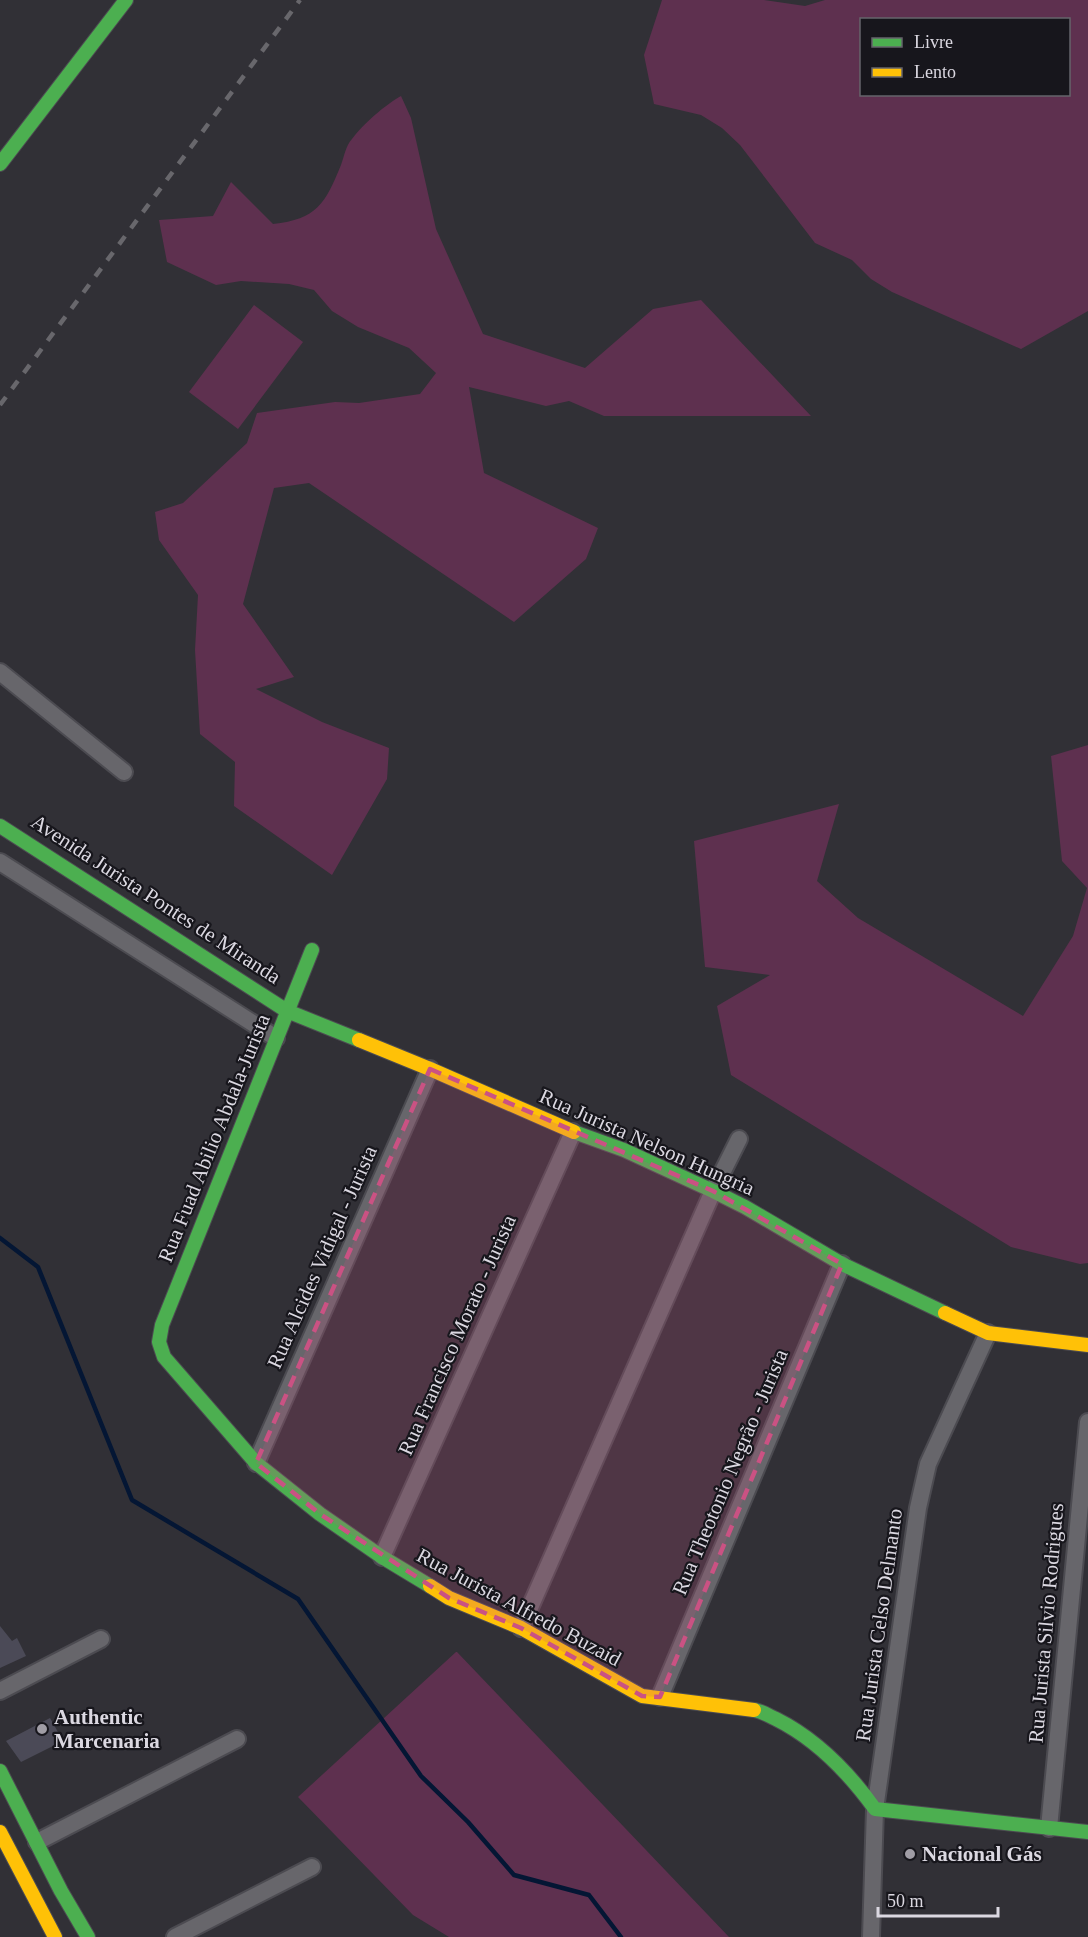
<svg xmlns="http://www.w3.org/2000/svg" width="1088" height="1937" font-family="Georgia,serif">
<rect width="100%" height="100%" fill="#313036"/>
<!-- green -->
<path fill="#5e304f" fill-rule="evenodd" d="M 662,0 L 764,0 L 805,6 L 825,0 L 1088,0 L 1088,311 L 1021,349 L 892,292 L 871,279 L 852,260 L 815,243 L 740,145 L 722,128 L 701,115 L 654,104 L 644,55 ZM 862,20 L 1068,20 L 1068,94 L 862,94 Z
M 401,96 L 411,118 L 436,229 L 483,334 L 585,368 L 653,309 L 701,300 L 811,416 L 604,416 L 569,401 L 546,406 L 469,387 L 484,473 L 598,528 L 586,559 L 514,622 L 309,483 L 274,488 L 243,604 L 294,677 L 256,689 L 322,722 L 389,748 L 387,779 L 332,875 L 234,806 L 235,762 L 200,734 L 195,650 L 198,595 L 159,540 L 155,512 L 183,503 L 247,443 L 257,413 L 335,402 L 359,403 L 420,394 L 436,373 L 409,348 L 358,327 L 332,311 L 314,290 L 289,284 L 241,281 L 216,285 L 167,262 L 159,220 L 213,216 L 231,182 L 273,224 C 317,219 325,204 341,165 C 344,157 346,145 352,139 C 363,124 385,105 401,96 Z
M 254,305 L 303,342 L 238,429 L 189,392 Z
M 1088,745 L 1088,1263 L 1080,1264 L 1011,1247 L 731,1075 L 717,1006 L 770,975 L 705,967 L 694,841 L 839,804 L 817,881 L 858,918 L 1023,1016 L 1073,936 L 1087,888 L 1062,861 L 1051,756 Z
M 456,1652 L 457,1652 L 729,1937 L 449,1937 L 413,1915 L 298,1797 Z"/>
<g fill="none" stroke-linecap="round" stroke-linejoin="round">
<!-- stream -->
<path stroke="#041634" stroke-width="4.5" d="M 0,1238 L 38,1267 L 132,1500 L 298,1599 L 421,1776 L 468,1822 L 514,1875 L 589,1895 L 621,1937"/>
</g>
<!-- building -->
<path fill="#4b4a57" d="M 0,1626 L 12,1641 L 17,1638 L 26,1656 L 0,1668 Z
M 50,1718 L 63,1741 L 21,1762 L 6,1741 Z"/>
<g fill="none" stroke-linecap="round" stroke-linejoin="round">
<!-- street casing -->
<g stroke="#4c4b51" stroke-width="20">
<path id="street" d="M 0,672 L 124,772
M 0,862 L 276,1038
M 256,1463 L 430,1069
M 382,1557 L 573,1132
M 521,1628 L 713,1191 L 739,1139
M 0,1691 L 101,1639
M 660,1697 L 842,1264
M 1049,1828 L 1088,1422
M 37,1842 L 237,1739
M 175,1937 L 312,1867
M 871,1937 L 875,1809 L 918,1508 L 928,1464 L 988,1333"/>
</g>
<!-- fast casing -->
<g stroke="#4c4b51" stroke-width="16">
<path id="fast" d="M 0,164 L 126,0
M 0,826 L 287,1011 L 359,1040
M 312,950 L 162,1325 L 159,1342 L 164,1357 L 256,1463 L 320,1514 L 382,1557 L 430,1586
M 574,1132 L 624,1150 L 713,1191 L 745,1207 L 842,1264 L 945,1313
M 754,1710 C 762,1711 769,1716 776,1719 C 816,1739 849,1773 875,1809 L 1088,1832
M 0,1771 L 61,1891 L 88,1937"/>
</g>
<!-- slow casing -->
<g stroke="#4c4b51" stroke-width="16">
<path id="slow" d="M 359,1040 L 430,1069 L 574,1132
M 945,1313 L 988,1333 L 1088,1345
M 430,1586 L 449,1598 L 521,1628 L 642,1696 L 754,1710
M 0,1832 L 55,1937"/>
</g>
<!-- street -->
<use href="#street" stroke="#67666b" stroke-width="16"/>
<!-- fast -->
<use href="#fast" stroke="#4caf50" stroke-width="14"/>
<!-- slow -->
<use href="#slow" stroke="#ffc107" stroke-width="14"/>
<!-- rail -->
<path stroke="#68676c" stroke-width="4.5" stroke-dasharray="10 10" stroke-linecap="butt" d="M 0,405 L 300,0"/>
</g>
<!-- marked area -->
<path fill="#ca5283" fill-opacity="0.2" stroke="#ca5283" stroke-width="4.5" stroke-dasharray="12 8" stroke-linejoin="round" d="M 430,1069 L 713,1191 L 842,1264 L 660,1697 L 642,1696 L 521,1628 L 449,1598 L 320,1514 L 256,1463 Z"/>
<!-- markers -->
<g fill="#a09da5" stroke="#17161c" stroke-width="2">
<circle cx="42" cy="1729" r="6"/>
<circle cx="910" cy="1854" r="6"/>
</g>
<g text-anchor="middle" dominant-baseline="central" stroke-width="4.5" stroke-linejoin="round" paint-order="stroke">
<!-- street labels -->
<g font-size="21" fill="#dbd8e1" stroke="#17161c">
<text transform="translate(156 899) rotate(33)">Avenida Jurista Pontes de Miranda</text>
<text transform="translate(214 1138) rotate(-68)">Rua Fuad Abilio Abdala-Jurista</text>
<text transform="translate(647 1142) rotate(24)">Rua Jurista Nelson Hungria</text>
<text transform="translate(322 1257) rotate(-66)">Rua Alcides Vidigal - Jurista</text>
<text transform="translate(457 1335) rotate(-66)">Rua Francisco Morato - Jurista</text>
<text transform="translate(730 1472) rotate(-67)">Rua Theotonio Negrão - Jurista</text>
<text transform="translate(519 1607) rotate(28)">Rua Jurista Alfredo Buzaid</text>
<text transform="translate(1046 1623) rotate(-85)">Rua Jurista Silvio Rodrigues</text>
<text transform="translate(879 1625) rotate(-82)">Rua Jurista Celso Delmanto</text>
</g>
<!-- poi labels -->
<g font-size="21" font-weight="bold" fill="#dbd8e1" stroke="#17161c" text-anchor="start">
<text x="54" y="1717">Authentic<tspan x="54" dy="24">Marcenaria</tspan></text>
<text x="922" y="1854">Nacional Gás</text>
</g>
</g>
<!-- legend -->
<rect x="860" y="18" width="210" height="78" fill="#17161c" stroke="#65646b" stroke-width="1.5"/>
<rect x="872" y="38" width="30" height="9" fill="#4caf50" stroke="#65646b" stroke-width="1.5"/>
<text x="914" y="48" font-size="18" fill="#dbd8e1">Livre</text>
<rect x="872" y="68" width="30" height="9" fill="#ffc107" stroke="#65646b" stroke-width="1.5"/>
<text x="914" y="78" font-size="18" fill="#dbd8e1">Lento</text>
<!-- scale -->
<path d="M878 1907v9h120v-9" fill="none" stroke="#dbd8e1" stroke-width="3"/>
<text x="887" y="1907" font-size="18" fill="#dbd8e1" stroke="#17161c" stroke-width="4.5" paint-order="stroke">50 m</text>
</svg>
